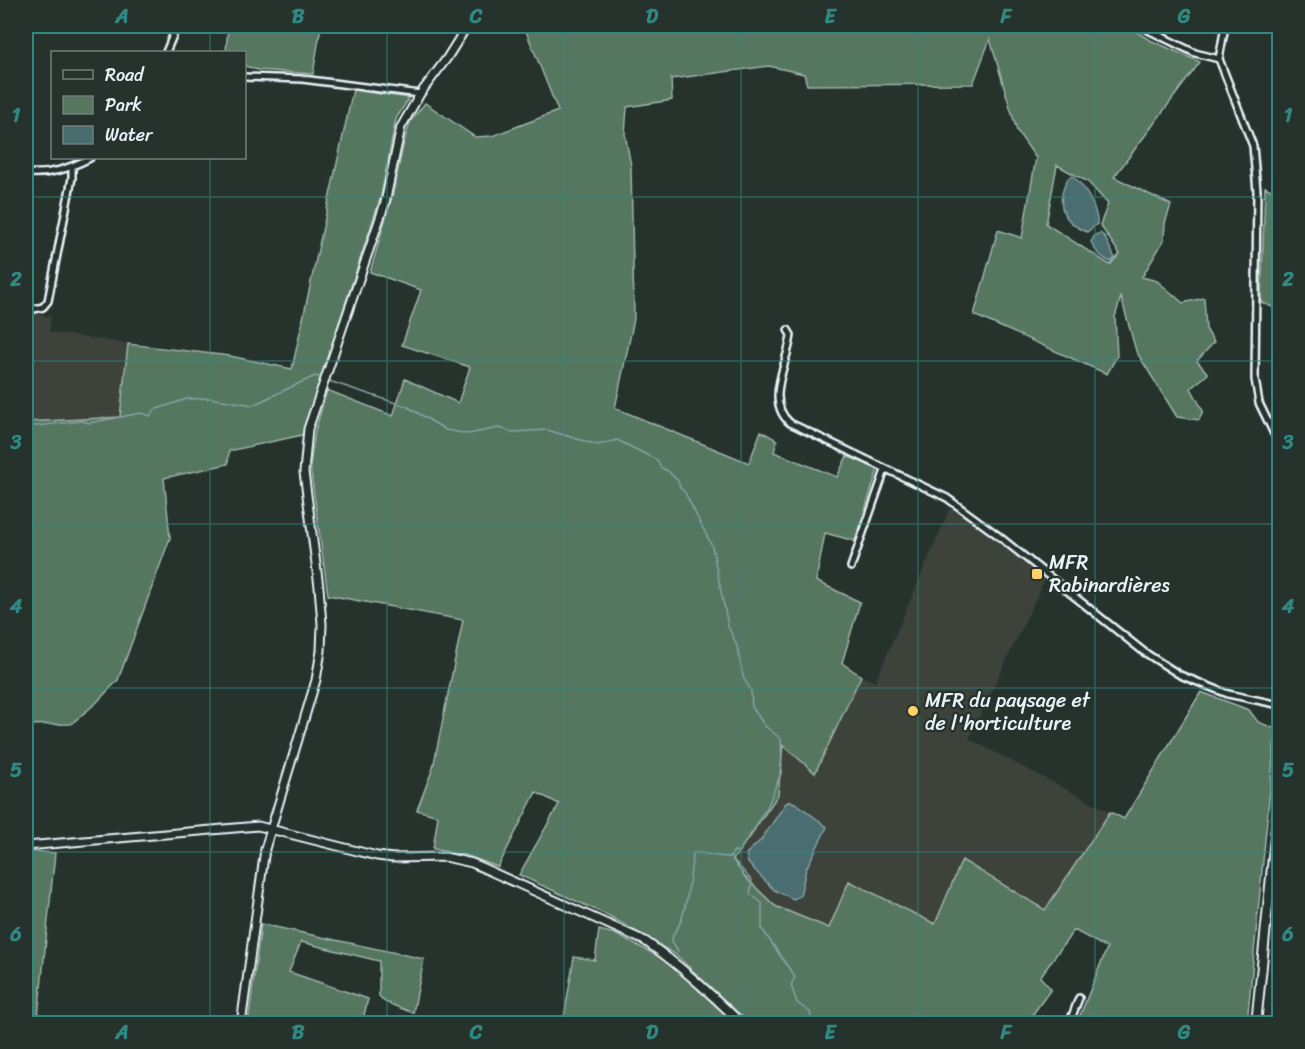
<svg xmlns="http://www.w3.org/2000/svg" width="1305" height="1049" font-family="Sriracha,sans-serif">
<rect width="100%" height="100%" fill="#26332d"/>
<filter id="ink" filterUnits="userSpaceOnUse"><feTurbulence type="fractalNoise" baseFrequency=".0167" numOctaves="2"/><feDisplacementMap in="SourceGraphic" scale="12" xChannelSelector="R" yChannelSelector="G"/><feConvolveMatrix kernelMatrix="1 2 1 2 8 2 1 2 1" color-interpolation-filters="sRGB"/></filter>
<g filter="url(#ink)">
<!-- built -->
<path fill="#3c423a" d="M 26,311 L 51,317 L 49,332 L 128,344 L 120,417 L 26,422 Z
M 951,506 L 1045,579 L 969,739 L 1110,812 L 1045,910 L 962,860 L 935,925 L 849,881 L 829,929 L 775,906 L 744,876 L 733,860 L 778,795 L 783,744 L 815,773 L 861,676 L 875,682 Z"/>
<!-- green -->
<path fill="#55765f" stroke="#9eb4ac" stroke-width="1.5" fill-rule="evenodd" d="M 228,26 L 321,26 L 313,74 L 258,70 L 245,66 L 244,52 L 226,52 Z
M 524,26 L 1126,26 L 1150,40 L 1200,62 L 1114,177 L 1171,205 L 1165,223 L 1164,240 L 1142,277 L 1157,281 L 1183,303 L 1204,298 L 1206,329 L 1214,342 L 1197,361 L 1208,374 L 1191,388 L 1203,411 L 1199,420 L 1177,417 L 1136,351 L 1121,297 L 1115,317 L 1117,356 L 1107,374 L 974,315 L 998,230 L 1022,238 L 1036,158 L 1017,131 L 990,39 L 973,84 L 807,85 L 804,74 L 769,66 L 671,79 L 672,100 L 627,107 L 625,134 L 631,166 L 634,319 L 615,408 L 749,463 L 761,431 L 777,440 L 774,452 L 837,477 L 847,456 L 878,469 L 855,541 L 825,533 L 816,581 L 860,602 L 842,663 L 861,676 L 815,773 L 783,745 L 778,795 L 733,860 L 744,876 L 775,906 L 829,928 L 849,881 L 935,924 L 962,860 L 1045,910 L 1110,812 L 1124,819 L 1201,692 L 1249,710 L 1258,722 L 1276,729 L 1247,1023 L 1077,1023 L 1107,948 L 1074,930 L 1040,977 L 1051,989 L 1030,1018 L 1035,1023 L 749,1023 L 675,954 L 609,916 L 519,875 L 559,804 L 536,792 L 498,867 L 468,856 L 433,849 L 438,816 L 417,810 L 433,768 L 463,620 L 328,595 L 310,466 L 315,431 L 327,390 L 393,416 L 405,379 L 458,403 L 470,367 L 402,345 L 421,290 L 370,272 L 393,193 L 404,142 L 410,122 L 425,103 L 475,137 L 492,136 L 558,111 ZM 1057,165 L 1088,182 L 1108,204 L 1100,225 L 1120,254 L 1110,265 L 1046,224 Z
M 353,90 L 409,98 L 396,119 L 381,196 L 302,435 L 229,451 L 228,464 L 164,478 L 170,538 L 118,680 L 96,703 L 71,724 L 26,725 L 26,422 L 120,417 L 128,344 L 230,356 L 292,369 Z
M 1265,187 L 1279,194 L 1279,310 L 1261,302 Z
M 26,851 L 55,853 L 38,1016 L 26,1012 Z
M 261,924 L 424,959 L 413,1013 L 385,1002 L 379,996 L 379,961 L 301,942 L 289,972 L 368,999 L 362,1023 L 248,1023 Z
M 599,930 L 615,934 L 666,960 L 735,1023 L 563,1024 L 574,957 L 595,960 Z"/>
<!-- water -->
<path fill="#496d6f" stroke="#89a2a6" stroke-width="1.5" d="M 1072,176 C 1084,184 1098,210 1097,224 L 1087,232 C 1061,221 1055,203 1068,178 Z
M 1100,233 L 1104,236 L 1115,258 L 1111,262 C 1101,258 1095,251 1091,242 L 1095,235 Z
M 790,801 L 797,804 L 827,827 L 806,869 L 800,896 L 793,899 L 774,890 L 748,863 L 746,854 L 761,840 L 786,803 Z"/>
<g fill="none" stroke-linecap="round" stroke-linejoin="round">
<!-- stream -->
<path stroke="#89a2a6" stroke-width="1.5" d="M 329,381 L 408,407 L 446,430 L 468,434 L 499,428 L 513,432 L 547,430 L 598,445 L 617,440 L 657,460 L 661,468 L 668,471 L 678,481 L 680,488 L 684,491 L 712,546 L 728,626 L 737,646 L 743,677 L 751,691 L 752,707 L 765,726 L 781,739 L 782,771 L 766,810 C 758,816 757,828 751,836 C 745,844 744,840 740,852 L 734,851 L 730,857 C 717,857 707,852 693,853 C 690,873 687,921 673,934 L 672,941 L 678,951
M 26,427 L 82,421 L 89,423 L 141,413 L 150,416 L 154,410 L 187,399 L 210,398 L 253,405 L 315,376 L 319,377
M 731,857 L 752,881 L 750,894 L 762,903 L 762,929 L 795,977 L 791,985 L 797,1003 L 810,1012 L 813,1024"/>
<!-- minor casing -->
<g stroke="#e8f1f8" stroke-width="10">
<path id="minor" d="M 1140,26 L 1195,53 L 1219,59
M 1225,26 L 1219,59 L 1253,146 L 1257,191 L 1255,379 L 1259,403 L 1280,446
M 166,52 L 177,26
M 244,77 L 302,79 L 420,94
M 26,173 C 50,175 68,169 90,158
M 26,308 L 34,309 L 43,307 L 48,301 L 72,178 L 72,167
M 788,330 L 791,335 C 788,364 764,400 790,423 L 947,498 L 996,534 L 1144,652 L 1180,675 L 1228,694 L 1280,705
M 851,567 L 885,470
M 1069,1024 L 1079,998"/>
</g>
<!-- tertiary casing -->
<g stroke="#e8f1f8" stroke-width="11">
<path id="tertiary" d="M 26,846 L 258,826 L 377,856 L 393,858 L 445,857 L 472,863 L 645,941 C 680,965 711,994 742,1024
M 241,1024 L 265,849 L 316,680 L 321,651 L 322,624 L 319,587 L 304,472 L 308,429 L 385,203 L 401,127 L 420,94 L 447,58 L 467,26"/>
</g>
<!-- secondary casing -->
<g stroke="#e8f1f8" stroke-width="12">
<path id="secondary" d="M 1256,1024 L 1280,788"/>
</g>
<!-- minor -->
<use href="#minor" stroke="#26332d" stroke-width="5"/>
<!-- tertiary -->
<use href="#tertiary" stroke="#26332d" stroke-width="7"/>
<!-- secondary -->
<use href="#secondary" stroke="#26332d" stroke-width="8"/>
</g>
</g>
<!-- grid -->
<path fill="none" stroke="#308883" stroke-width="1.5" stroke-opacity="0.55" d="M 210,26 L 210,52M 387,26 L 387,1024M 564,26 L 564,1024M 741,26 L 741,1024M 918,26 L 918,1024M 1095,26 L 1095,1024M 210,158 L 210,1024M 26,197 L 1280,197M 26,361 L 1280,361M 26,524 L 1280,524M 26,688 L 1280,688M 26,852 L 1280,852"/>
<!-- markers -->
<g fill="#ffd166" stroke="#26332d" stroke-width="2">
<rect x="1031" y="568" width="12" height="12" rx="3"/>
<circle cx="913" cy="711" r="6"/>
</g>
<g text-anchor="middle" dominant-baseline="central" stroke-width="4.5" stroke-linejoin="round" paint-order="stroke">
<!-- poi labels -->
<g font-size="20" fill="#e8f1f8" stroke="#26332d" text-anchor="start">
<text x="1049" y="562">MFR<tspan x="1049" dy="23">Rabinardières</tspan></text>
<text x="925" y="700">MFR du paysage et<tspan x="925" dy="23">de l'horticulture</tspan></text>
</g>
</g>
<!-- margin -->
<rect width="1305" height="1049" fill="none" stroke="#26332d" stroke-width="66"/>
<!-- legend -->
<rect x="51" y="51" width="195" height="108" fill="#26332d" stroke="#747f7e" stroke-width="1.5"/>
<rect x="63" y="70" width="30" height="9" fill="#26332d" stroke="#747f7e" stroke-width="1.5"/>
<text x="105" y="81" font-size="18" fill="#e8f1f8">Road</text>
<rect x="63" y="96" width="30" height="18" fill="#55765f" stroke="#747f7e" stroke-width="1.5"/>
<text x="105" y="111" font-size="18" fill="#e8f1f8">Park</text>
<rect x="63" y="126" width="30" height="18" fill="#496d6f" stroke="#747f7e" stroke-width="1.5"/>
<text x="105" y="141" font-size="18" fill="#e8f1f8">Water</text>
<rect x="33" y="33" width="1239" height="983" fill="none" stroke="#308883" stroke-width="2"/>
<g font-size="20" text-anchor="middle" font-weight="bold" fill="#308883">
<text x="122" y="23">A</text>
<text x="298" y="23">B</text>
<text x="476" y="23">C</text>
<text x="652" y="23">D</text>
<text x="830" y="23">E</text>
<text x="1006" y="23">F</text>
<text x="1184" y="23">G</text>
<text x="16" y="122">1</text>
<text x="1288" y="122">1</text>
<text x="16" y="286">2</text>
<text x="1288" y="286">2</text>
<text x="16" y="449">3</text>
<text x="1288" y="449">3</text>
<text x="16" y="613">4</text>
<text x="1288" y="613">4</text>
<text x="16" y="777">5</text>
<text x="1288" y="777">5</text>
<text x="16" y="941">6</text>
<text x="1288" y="941">6</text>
<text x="122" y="1039">A</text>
<text x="298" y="1039">B</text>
<text x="476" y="1039">C</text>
<text x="652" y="1039">D</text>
<text x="830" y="1039">E</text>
<text x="1006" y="1039">F</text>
<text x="1184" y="1039">G</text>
</g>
</svg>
